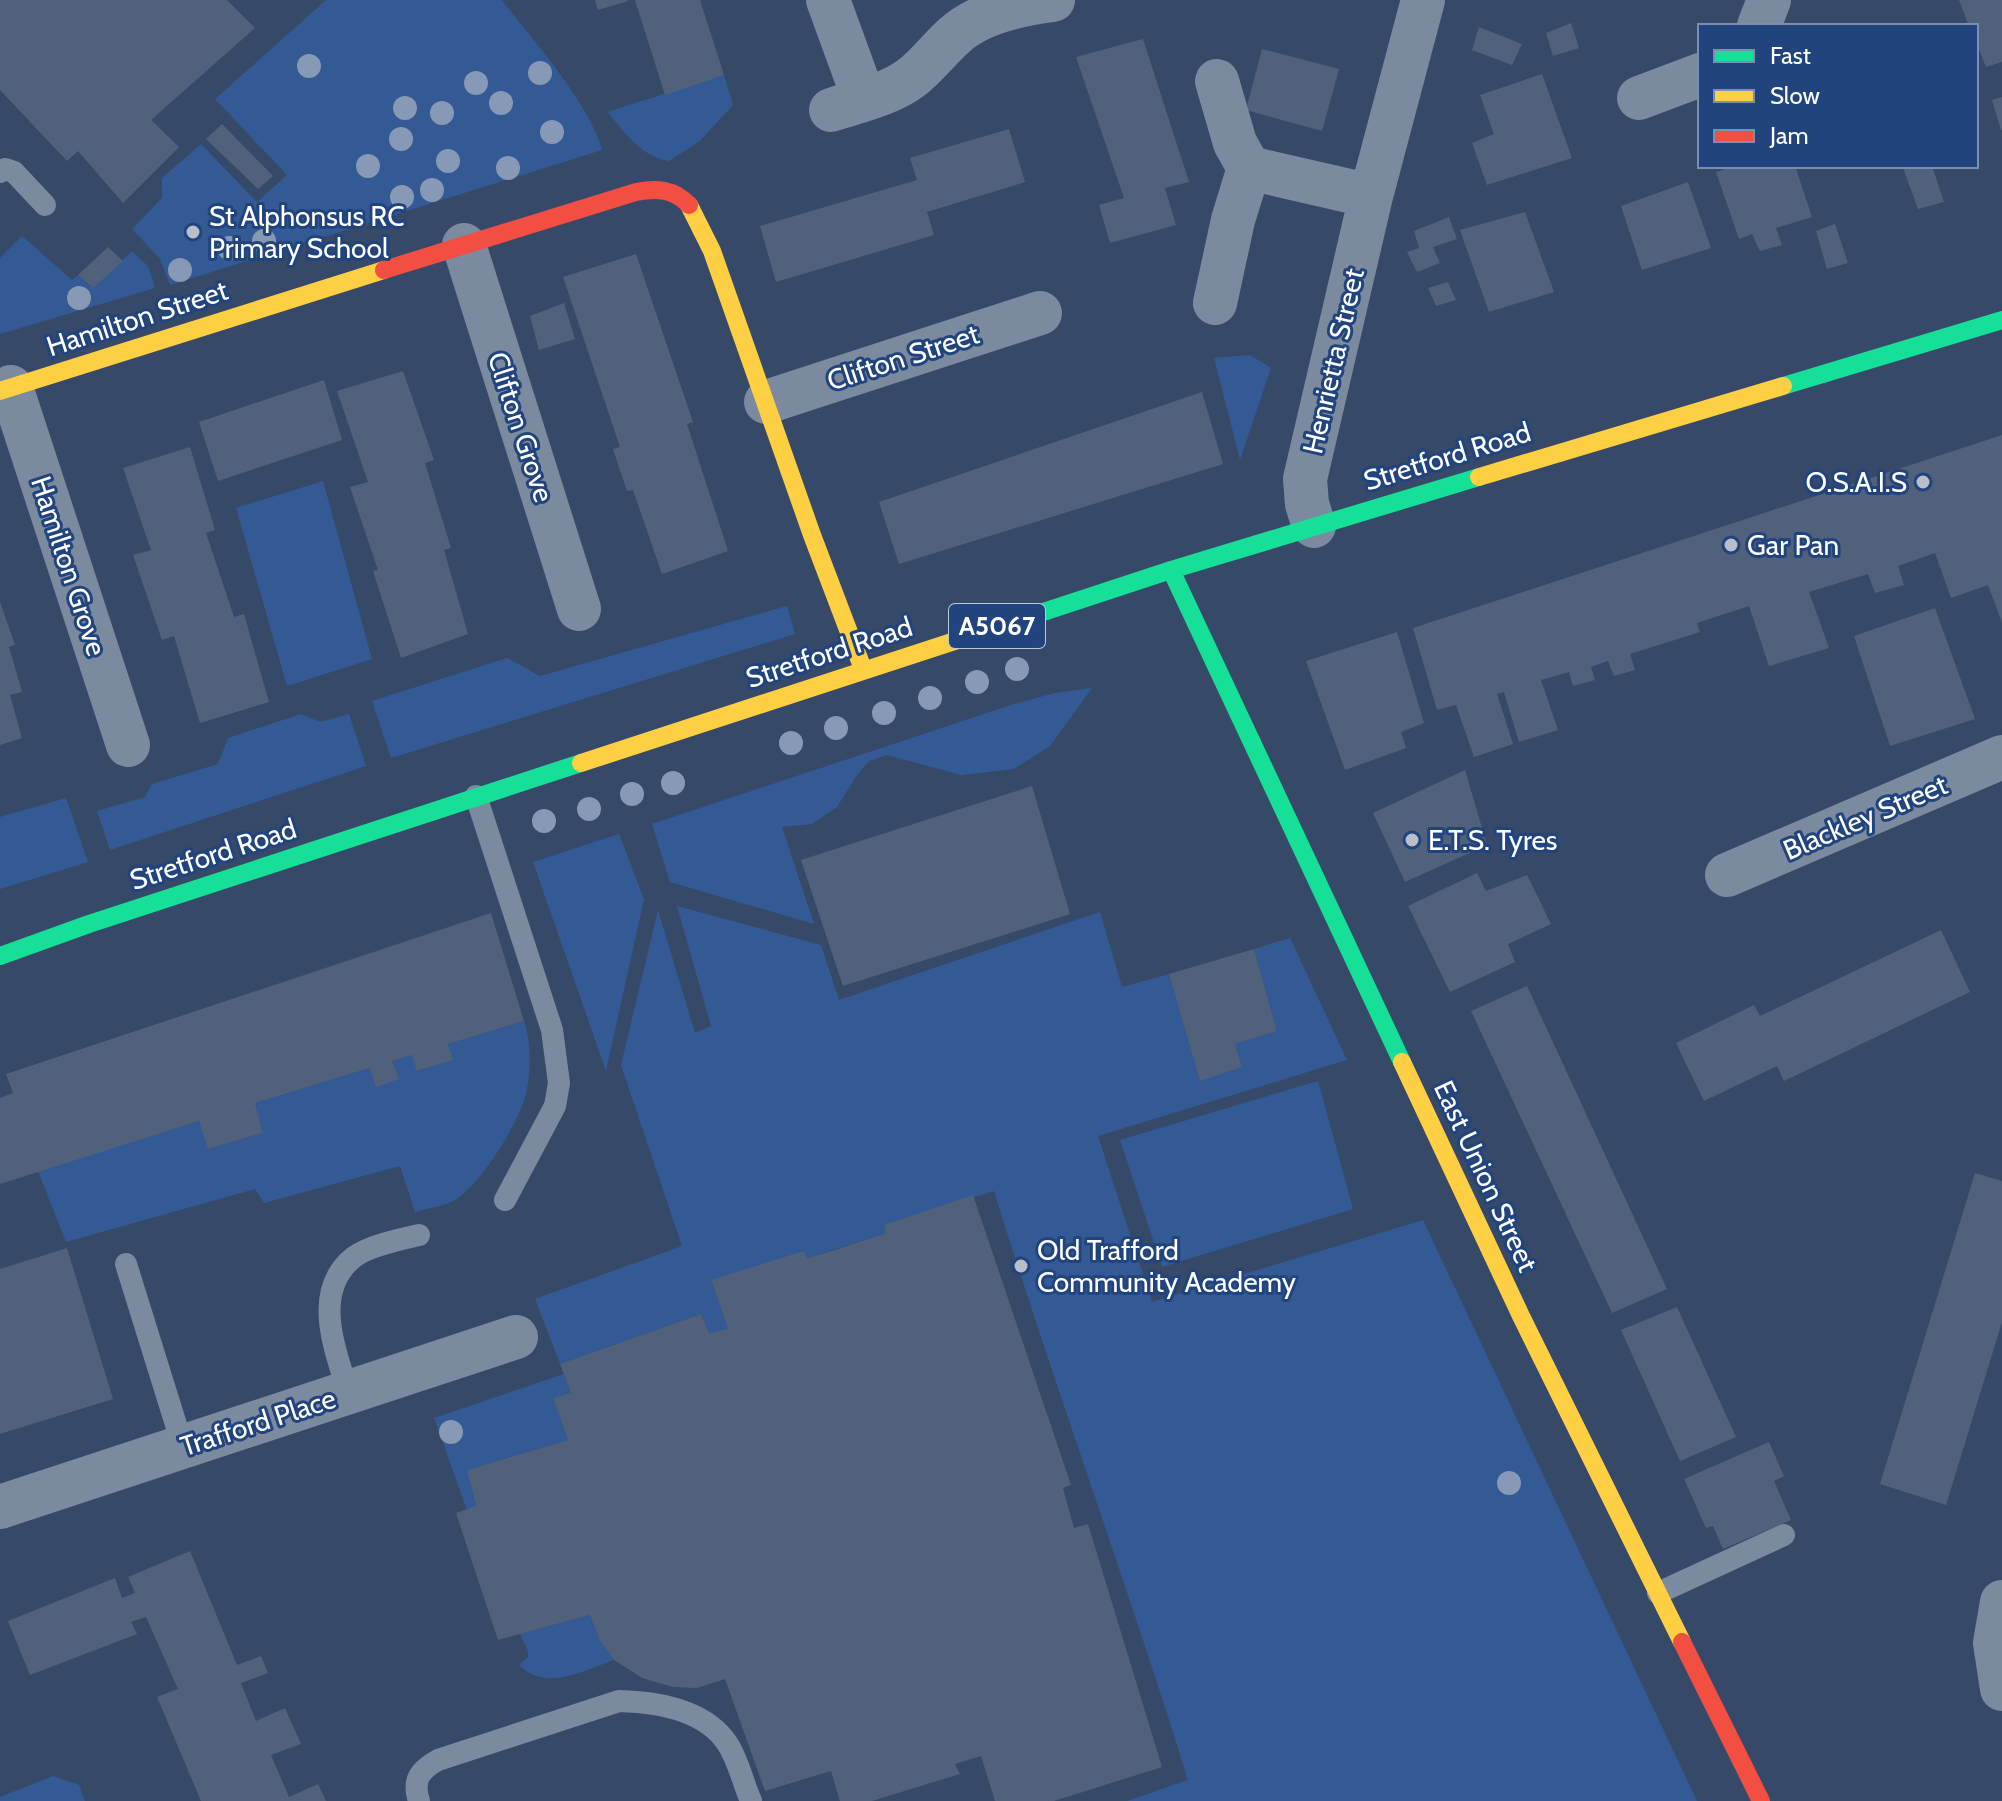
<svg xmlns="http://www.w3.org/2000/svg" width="2002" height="1801" font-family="Cabin,sans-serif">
<rect width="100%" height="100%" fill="#364969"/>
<!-- green -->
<path fill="#345a95" d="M 326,0 L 502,0 C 532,39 590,104 602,150 L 170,285 L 160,259 L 132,229 L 162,198 L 162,178 L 201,144 L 257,202 L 287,175 L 215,99 Z
M 724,75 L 733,105 L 700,141 L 669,161 C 641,157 625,132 607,112 Z
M 22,236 L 72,280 L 78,275 L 93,288 L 132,251 L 148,266 L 155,288 L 0,334 L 0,258 Z
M 1250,355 L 1271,368 L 1240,460 L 1214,358 Z
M 323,481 L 372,659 L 287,686 L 236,508 Z
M 787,606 L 795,634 L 391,758 L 372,701 L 507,658 L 540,676 Z
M 1092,688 L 1050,746 L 1014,769 L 961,775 L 887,755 L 869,761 L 857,775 L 837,807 L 812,824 L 782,827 L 814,924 L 670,882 L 652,824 L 1014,704 L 1055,693 Z
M 301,714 L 320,722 L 349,714 L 366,766 L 110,850 L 97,811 L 145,797 L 152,784 L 218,764 L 228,738 Z
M 66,798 L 88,862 L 0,889 L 0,817 Z
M 619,834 L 644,899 L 606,1071 L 533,862 Z
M 677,906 L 821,945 L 839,1000 L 1100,912 L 1122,987 L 1169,974 L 1200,1080 L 1242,1067 L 1235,1044 L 1277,1031 L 1254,949 L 1290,938 L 1347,1060 L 1098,1136 L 1152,1302 L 1423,1220 L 1697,1801 L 1127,1801 L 1188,1780 C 1127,1583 1055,1388 994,1191 L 885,1225 L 886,1233 L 807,1258 L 711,1280 L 728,1329 L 709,1333 L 701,1314 L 560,1364 L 535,1299 L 682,1246 L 621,1065 L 658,910 L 695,1033 L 711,1026 Z
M 524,1021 C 531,1041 531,1068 527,1089 C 522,1119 482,1182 457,1199 C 446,1206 428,1208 415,1212 L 400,1166 L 264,1203 L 255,1189 L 66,1242 L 38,1171 L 199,1121 L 209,1149 L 263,1133 L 255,1103 L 370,1068 L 376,1086 L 392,1061 L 412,1055 L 418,1071 L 452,1060 L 448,1044 Z
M 1318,1081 L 1353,1209 L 1162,1267 L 1120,1140 Z
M 564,1374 L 571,1393 L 554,1399 L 568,1440 L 467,1470 L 476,1506 L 467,1510 L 434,1418 Z
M 590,1615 L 600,1641 L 614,1660 C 583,1671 546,1692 519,1665 L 528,1657 L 528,1651 L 520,1634 Z
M 53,1776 L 79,1785 L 85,1801 L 0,1801 L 0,1797 Z"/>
<!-- building -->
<path fill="#52617b" d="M 0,0 L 227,0 L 255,28 L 151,120 L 179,147 L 123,203 L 78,151 L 67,161 L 0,90 Z
M 595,0 L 628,0 L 628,1 L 598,10 Z
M 635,0 L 700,0 L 724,75 L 665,95 Z
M 1959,0 L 2002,0 L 2002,62 L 1986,67 L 1976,42 L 1976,26 L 1969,26 Z
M 1571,23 L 1579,48 L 1553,56 L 1546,33 Z
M 1479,27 L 1522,44 L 1512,65 L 1472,50 Z
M 1143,39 L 1189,182 L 1165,188 L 1176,225 L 1110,243 L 1099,205 L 1124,198 L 1076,57 Z
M 1262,49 L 1339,69 L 1322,131 L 1246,110 Z
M 1542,74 L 1572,158 L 1487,185 L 1472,143 L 1494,134 L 1480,95 Z
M 2002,97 L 2002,130 L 2001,130 L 1992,100 Z
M 222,124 L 273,176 L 258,189 L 206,139 Z
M 1009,129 L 1025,182 L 927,212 L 934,235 L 776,282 L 760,226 L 917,180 L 910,158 Z
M 1734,166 L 1795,166 L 1812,217 L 1776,228 L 1782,245 L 1760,251 L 1752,234 L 1739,239 L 1716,172 Z
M 1907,166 L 1932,166 L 1944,202 L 1918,209 L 1903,168 Z
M 1688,182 L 1711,248 L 1642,270 L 1621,206 Z
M 1525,212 L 1554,292 L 1489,312 L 1460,230 Z
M 1449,217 L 1457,239 L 1433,247 L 1440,263 L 1417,272 L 1407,252 L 1419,248 L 1414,231 Z
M 1835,224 L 1848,263 L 1827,269 L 1816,231 Z
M 108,247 L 123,261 L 93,288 L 78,275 Z
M 636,254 L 693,422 L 687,424 L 728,551 L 662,574 L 633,490 L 627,491 L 613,449 L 620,447 L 563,277 Z
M 1448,282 L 1456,300 L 1436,306 L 1428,288 Z
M 564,303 L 575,339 L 539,350 L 530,316 Z
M 403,371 L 434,460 L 425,463 L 451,548 L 444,550 L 468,634 L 401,658 L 373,571 L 378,570 L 350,487 L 368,482 L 337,391 Z
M 324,380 L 342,440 L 218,481 L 199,422 Z
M 1202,392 L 1223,464 L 899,564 L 879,502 Z
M 2002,435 L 2002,623 L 1988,585 L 1951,598 L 1935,553 L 1898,566 L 1904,585 L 1875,593 L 1868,574 L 1809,592 L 1829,648 L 1769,666 L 1749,606 L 1697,623 L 1700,632 L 1630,654 L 1635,670 L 1614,676 L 1608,661 L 1591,667 L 1595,680 L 1573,686 L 1569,672 L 1541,680 L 1558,730 L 1519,742 L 1504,692 L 1497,694 L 1513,744 L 1474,757 L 1456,705 L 1437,710 L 1413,628 Z
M 190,447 L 215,530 L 206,533 L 234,617 L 244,614 L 269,702 L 200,723 L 174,636 L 162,640 L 133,555 L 151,550 L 123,468 Z
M 0,602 L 15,645 L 9,647 L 22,692 L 10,695 L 22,738 L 0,745 Z
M 1935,608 L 1975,719 L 1890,746 L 1854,636 Z
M 1397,632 L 1424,723 L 1401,732 L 1406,748 L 1345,770 L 1306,661 Z
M 1465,770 L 1487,845 L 1405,882 L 1373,813 Z
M 1032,786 L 1070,914 L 843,986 L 801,860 Z
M 1477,873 L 1486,891 L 1527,875 L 1551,924 L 1508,944 L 1515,962 L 1450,992 L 1408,906 Z
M 491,913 L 524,1021 L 448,1044 L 453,1060 L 417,1071 L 412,1055 L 392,1061 L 399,1079 L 376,1087 L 370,1068 L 255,1103 L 263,1133 L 208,1149 L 199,1121 L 0,1184 L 0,1098 L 13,1093 L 6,1074 Z
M 1941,930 L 1970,992 L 1784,1081 L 1777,1066 L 1704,1101 L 1676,1043 L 1754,1005 L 1760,1016 Z
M 1254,949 L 1277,1031 L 1235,1044 L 1242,1067 L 1200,1081 L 1169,974 Z
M 1527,986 L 1667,1289 L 1612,1313 L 1471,1011 Z
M 1975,1173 L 2002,1181 L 2002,1322 L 1946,1505 L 1880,1484 Z
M 973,1195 L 1071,1485 L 1063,1488 L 1074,1528 L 1088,1524 L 1162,1767 L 1054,1801 L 995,1801 L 981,1756 L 955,1764 L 960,1774 L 872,1801 L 840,1801 L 831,1771 L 765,1791 L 725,1679 L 697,1688 L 673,1687 L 642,1678 L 614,1660 L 600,1641 L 590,1615 L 498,1640 L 456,1513 L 476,1506 L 467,1470 L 568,1440 L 553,1398 L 571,1393 L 560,1364 L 701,1314 L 709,1333 L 728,1329 L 711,1280 L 804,1251 L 807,1258 L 828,1252 L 886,1233 L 884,1225 Z
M 67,1248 L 113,1399 L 0,1434 L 0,1269 Z
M 1677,1307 L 1736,1437 L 1680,1461 L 1621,1330 Z
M 1769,1442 L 1784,1476 L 1774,1481 L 1791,1520 L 1723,1549 L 1713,1526 L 1706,1528 L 1684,1479 Z
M 190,1551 L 237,1665 L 261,1656 L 268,1673 L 241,1683 L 256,1721 L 285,1708 L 301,1744 L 271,1755 L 289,1797 L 318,1784 L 326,1801 L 201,1801 L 157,1697 L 178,1689 L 146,1617 L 131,1622 L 137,1634 L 30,1675 L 8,1621 L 115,1578 L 122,1598 L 135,1593 L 128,1577 Z"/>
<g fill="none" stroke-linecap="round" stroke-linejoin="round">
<!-- lane -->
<path stroke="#7c8aa0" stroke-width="22" d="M 0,172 L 5,169 L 14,172 L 45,205
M 476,796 L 552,1030 L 559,1083 L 555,1106 L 505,1200
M 126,1264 L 183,1447
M 348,1392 C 335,1349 311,1291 354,1257 C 368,1246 401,1239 419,1235
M 1658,1593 L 1784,1535
M 419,1801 C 412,1780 420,1770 438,1760 L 619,1701 C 656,1702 704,1709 727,1743 C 738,1759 743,1783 751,1801"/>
<!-- street -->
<path stroke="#7c8aa0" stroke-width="44" d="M 828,0 L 864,99
M 1759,26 L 1769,0
M 1639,98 L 1700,75
M 831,110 C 858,101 888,95 911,78 C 927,66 940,48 955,35 C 979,13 1022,4 1053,0
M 1249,168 L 1371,196
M 464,245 L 579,609
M 1215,303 L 1233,220 L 1249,168 L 1235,143 L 1217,81
M 11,387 L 128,745
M 766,402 L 1040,313
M 1314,526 L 1307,504 L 1305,479 L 1371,196 L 1423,0
M 1727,875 L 2002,757
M 0,1507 L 516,1337
M 2002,1602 L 1995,1643 L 2002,1689"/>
<!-- fast -->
<path stroke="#16e098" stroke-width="18" d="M 1783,386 L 2002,320
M 1171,570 L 1402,1062
M 1016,621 L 1171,570 L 1479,477
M 0,956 L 89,924 L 581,763"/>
<!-- slow -->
<path stroke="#ffcf43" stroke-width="18" d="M 689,205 L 712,251 L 812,535 L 863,669
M 0,391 L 384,270
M 1479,477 L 1783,386
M 581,763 L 1016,621
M 1402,1062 L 1521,1316 L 1682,1642"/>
<!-- jam -->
<path stroke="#f24e42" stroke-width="18" d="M 384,270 L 636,192 C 657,188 674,189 689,205
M 1682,1642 L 1761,1801"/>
</g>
<!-- trees -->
<g fill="#8799b6">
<circle cx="309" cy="66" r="12"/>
<circle cx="540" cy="73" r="12"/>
<circle cx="476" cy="83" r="12"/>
<circle cx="501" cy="103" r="12"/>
<circle cx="405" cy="108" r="12"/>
<circle cx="442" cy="113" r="12"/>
<circle cx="552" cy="132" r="12"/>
<circle cx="401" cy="139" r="12"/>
<circle cx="448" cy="161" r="12"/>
<circle cx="368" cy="166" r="12"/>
<circle cx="508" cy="168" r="12"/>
<circle cx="432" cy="190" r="12"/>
<circle cx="402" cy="197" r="12"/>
<circle cx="264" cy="241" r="12"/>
<circle cx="229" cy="248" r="12"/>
<circle cx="180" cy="270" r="12"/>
<circle cx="79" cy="298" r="12"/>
<circle cx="1017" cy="669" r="12"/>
<circle cx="977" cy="682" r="12"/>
<circle cx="930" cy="698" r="12"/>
<circle cx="884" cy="713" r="12"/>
<circle cx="836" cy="728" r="12"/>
<circle cx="791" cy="743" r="12"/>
<circle cx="673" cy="783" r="12"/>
<circle cx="632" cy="794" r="12"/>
<circle cx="589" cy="809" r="12"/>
<circle cx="544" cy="821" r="12"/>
<circle cx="451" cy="1432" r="12"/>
<circle cx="1509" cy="1483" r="12"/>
</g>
<!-- markers -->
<g fill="#b9bfca" stroke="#21447e" stroke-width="3">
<circle cx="193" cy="232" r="8"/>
<circle cx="1923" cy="482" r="8"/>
<circle cx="1731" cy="545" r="8"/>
<circle cx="1412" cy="840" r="8"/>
<circle cx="1021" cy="1266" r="8"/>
</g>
<g text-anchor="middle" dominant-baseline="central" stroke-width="6" stroke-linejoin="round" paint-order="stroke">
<!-- shield labels -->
<rect fill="#21447e" stroke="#bcc7d8" stroke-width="2" x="949" y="604" width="96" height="44" rx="6"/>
<g font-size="26" font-weight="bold" fill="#fff">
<text x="997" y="626">A5067</text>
</g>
<!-- poi labels -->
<g font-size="28" fill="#fff" stroke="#21447e" text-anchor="start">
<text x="209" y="216">St Alphonsus RC<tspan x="209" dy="32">Primary School</tspan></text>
<text x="1907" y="482" text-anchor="end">O.S.A.I.S</text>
<text x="1747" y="545">Gar Pan</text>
<text x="1428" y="840">E.T.S. Tyres</text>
<text x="1037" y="1250">Old Trafford<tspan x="1037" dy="32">Community Academy</tspan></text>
</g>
<!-- street labels -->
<g font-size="28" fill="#fff" stroke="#21447e">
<text transform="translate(137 318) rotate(-18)">Hamilton Street</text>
<text transform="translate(903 357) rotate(-18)">Clifton Street</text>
<text transform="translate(1333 361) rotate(-77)">Henrietta Street</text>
<text transform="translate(521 427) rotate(72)">Clifton Grove</text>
<text transform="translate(1447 456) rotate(-17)">Stretford Road</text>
<text transform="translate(69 566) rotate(72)">Hamilton Grove</text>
<text transform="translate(829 652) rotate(-18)">Stretford Road</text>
<text transform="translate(1865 817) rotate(-23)">Blackley Street</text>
<text transform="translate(213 854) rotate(-18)">Stretford Road</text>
<text transform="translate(1486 1176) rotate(65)">East Union Street</text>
<text transform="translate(258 1422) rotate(-18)">Trafford Place</text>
</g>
</g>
<!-- legend -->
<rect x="1698" y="24" width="280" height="144" fill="#21447e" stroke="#7a8fb2" stroke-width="2"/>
<rect x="1714" y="50" width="40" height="12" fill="#16e098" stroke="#7a8fb2" stroke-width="2"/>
<text x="1770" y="64" font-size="24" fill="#ffffff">Fast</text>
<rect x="1714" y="90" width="40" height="12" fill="#ffcf43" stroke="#7a8fb2" stroke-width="2"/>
<text x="1770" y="104" font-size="24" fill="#ffffff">Slow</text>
<rect x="1714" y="130" width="40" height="12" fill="#f24e42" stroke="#7a8fb2" stroke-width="2"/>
<text x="1770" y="144" font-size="24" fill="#ffffff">Jam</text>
</svg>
